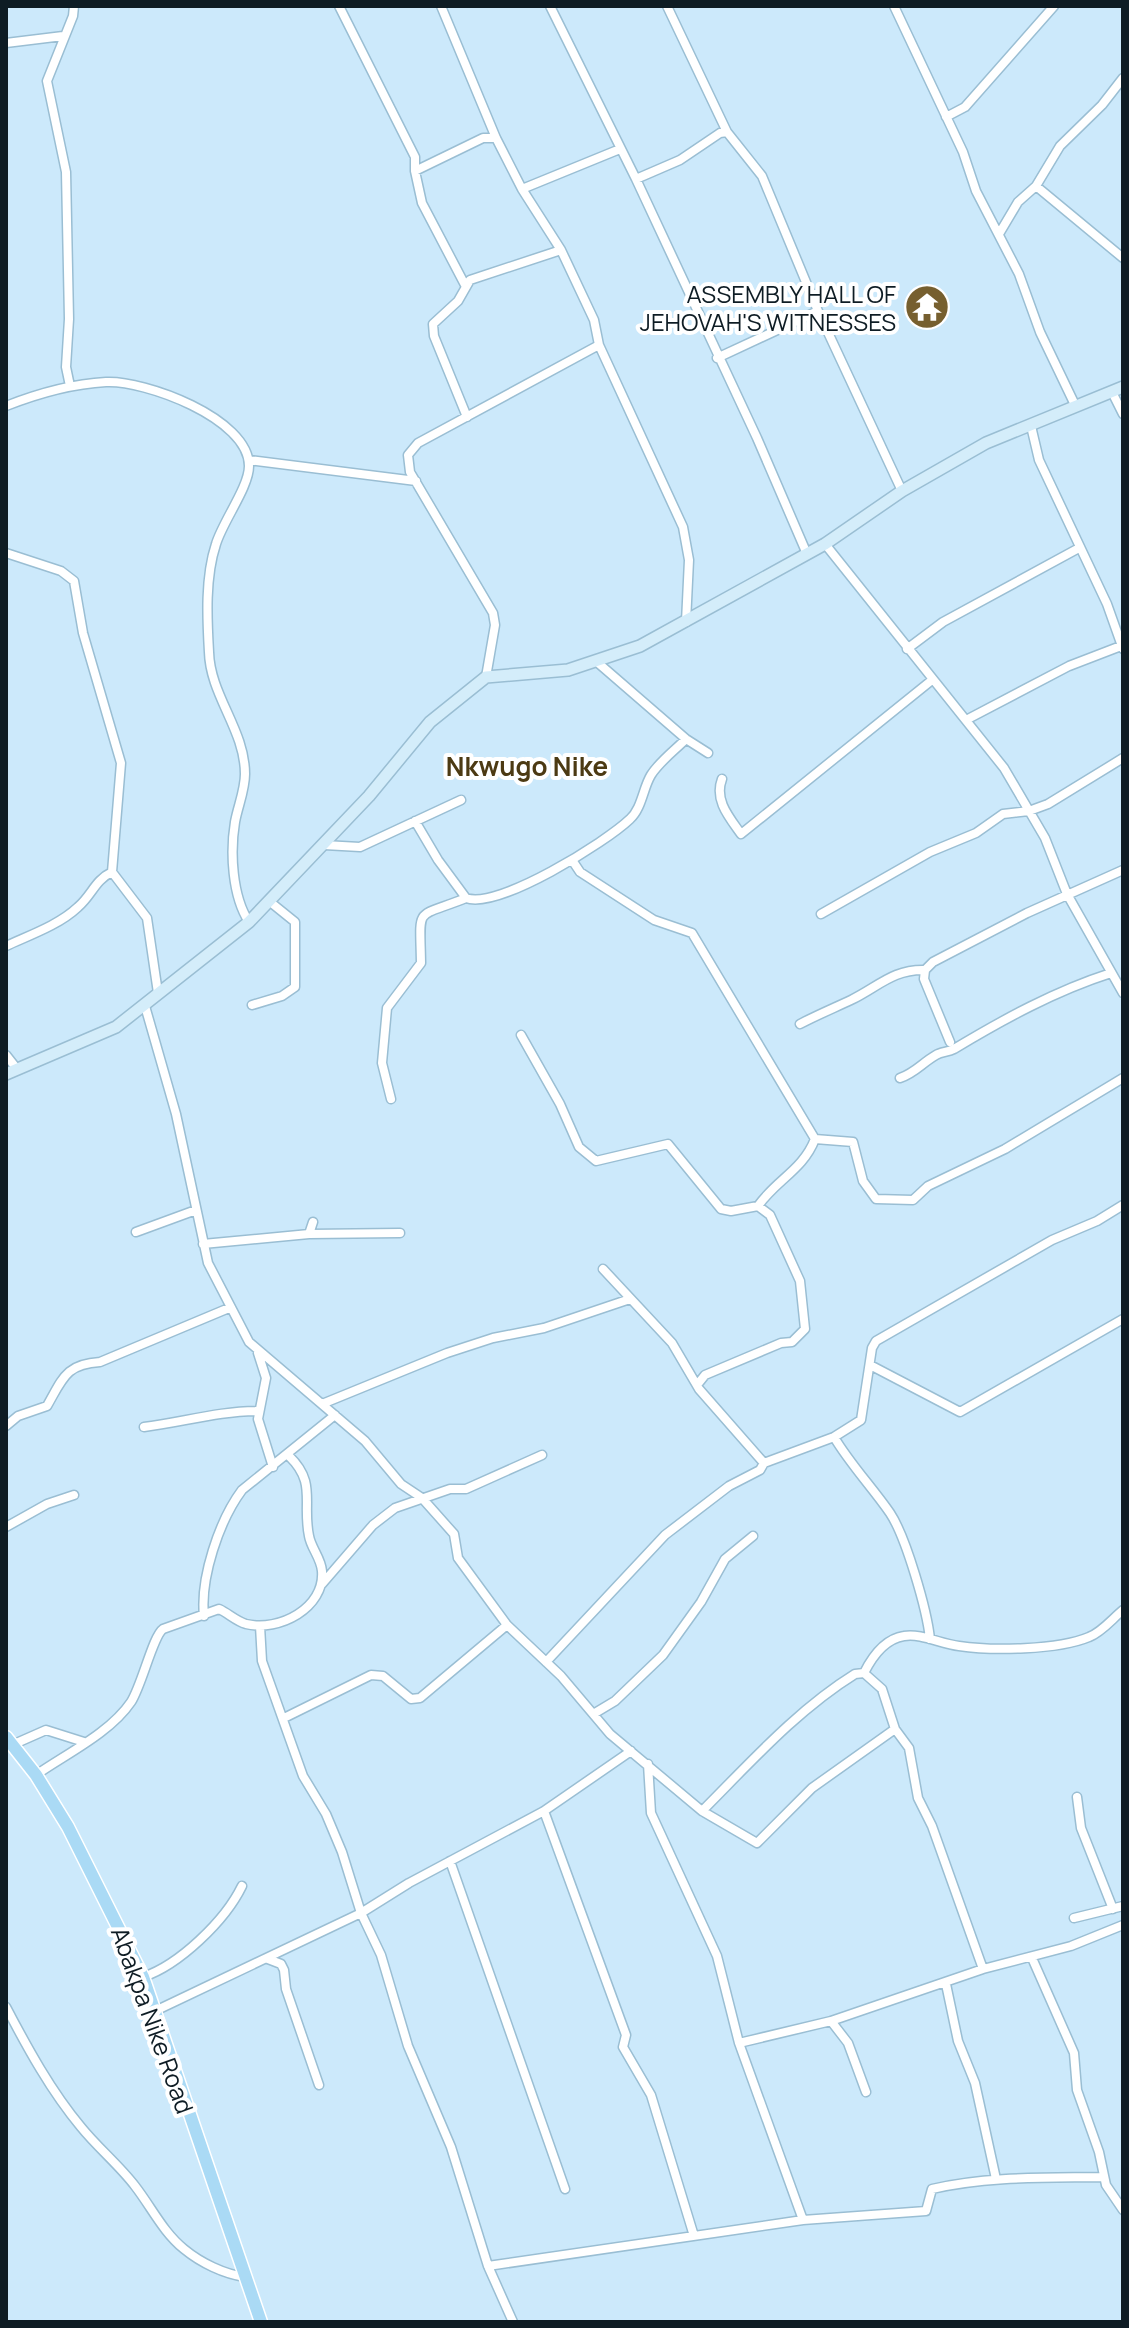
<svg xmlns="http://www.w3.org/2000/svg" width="1129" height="2328" font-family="Manrope,sans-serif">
<rect width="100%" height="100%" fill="#cce9fb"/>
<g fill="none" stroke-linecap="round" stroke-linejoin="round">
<!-- street casing -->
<g stroke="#9abed3" stroke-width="11">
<path id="street" d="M 339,6 L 415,157 L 415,171
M 441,6 L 496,138 L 522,189 L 561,250 L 594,320 L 599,345 L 683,527 L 689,560 L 686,622
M 550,6 L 636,179 L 757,438 L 807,554
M 667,6 L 727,132 L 762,176 L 818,311 L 902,491
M 894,6 L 963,152 L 976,191 L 1019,274 L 1040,332 L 1076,407
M 6,43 L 63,36
M 946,117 L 965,107 L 1054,6
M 636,179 L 680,160 L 720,133 L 727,132
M 1036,186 L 1123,258
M 522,189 L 620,149
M 999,234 L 1018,202 L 1036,186 L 1060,146 L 1102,105 L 1123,78
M 465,285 L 422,203 L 415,171 L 483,138 L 496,138
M 717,358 L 818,311
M 70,386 L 66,367 L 69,319 L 66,172 L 47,81 L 73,16 L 74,6
M 1112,392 L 1123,414
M 6,406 C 39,393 70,384 106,382 C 144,380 249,418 249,466 C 249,487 223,521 216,544 C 205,577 207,618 209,652 C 210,695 245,730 245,774 C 245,790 238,806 235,822 C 230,852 232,896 249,922
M 467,417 L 434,336 L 433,324 L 458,301 L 470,280 L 561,250
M 1031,426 L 1039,460 L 1107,604 L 1123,649
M 249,460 L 416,481
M 825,544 L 1004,768 L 1045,838 L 1067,894 L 1123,993
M 6,553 L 61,571 L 74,581 L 83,633 L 121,763 L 112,872 L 147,918 L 158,993
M 907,649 L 943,622 L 1079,548
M 597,662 L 686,739 L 708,753
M 486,677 L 495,625 L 493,613 L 410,472 L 408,455 L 418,443 L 599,345
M 966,720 L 1069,666 L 1121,646
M 722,779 C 714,800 729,817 741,834 L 932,680
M 415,821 L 438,860 L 466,898 C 498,910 606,842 630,819 C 642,808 643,788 651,775 C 659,762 675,750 686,739
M 324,845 L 360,847 L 461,800
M 572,860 L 580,872 L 654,920 L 692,933 L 815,1139 L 853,1142 L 863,1181 L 876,1199 L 913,1200 L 928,1186 L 1005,1149 L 1123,1078
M 821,914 L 930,852 L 976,833 L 1003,814 L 1029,811 L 1048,804 L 1123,758
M 6,946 C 30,935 59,925 78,907 C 92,895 95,880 112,872
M 252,1005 L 282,996 L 295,987 L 295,922 L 269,901
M 145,1006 L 176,1114 L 208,1263 L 249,1342 L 365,1441 L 401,1484 L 422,1498 L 454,1534 L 458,1558 L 507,1625 L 561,1676 L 610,1734 L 702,1811 L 757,1843 L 812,1788 L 895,1729
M 800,1024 C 817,1015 834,1008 851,1000 C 878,987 893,969 925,970
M 521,1035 L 560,1104 L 579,1147 L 596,1161 L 668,1144 L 721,1209 L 731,1211 L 758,1206 L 770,1215 L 800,1281 L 805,1329 L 792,1342 L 781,1343 L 705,1375 L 697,1385
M 950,1042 L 924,979 L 925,970 L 933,962 L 1027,913 L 1123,870
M 6,1055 L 17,1069
M 900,1078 C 915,1073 922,1063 936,1055 C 941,1052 948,1052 954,1049 C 1004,1019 1055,991 1111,973
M 391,1099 L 382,1063 L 387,1008 L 421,963 C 420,904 414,919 466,898
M 758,1206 C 776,1180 803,1170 815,1139
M 136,1232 L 196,1210
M 309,1234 L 400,1233
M 203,1244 L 309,1234 L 313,1222
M 603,1269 L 672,1343 L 699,1389 L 764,1463
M 258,1353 L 266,1378 L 258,1419 L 273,1467
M 870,1365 L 960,1412 L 1123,1319
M 322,1404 L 447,1353 L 493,1338 L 544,1328 L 630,1299
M 6,1426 L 18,1416 L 47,1406 C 63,1378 66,1364 100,1362 L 229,1308
M 144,1427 C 183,1422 219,1411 259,1411
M 834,1437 C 850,1464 872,1487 890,1513 C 906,1537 927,1610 930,1639
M 6,1527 L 47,1504 L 74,1495
M 322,1584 L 373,1525 L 395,1508 L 450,1489 L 466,1489 L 542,1455
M 204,1616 C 200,1578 219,1521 242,1490 L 335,1415
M 260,1626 L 262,1661 L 303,1776 L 326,1814 L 342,1852 L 361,1913 L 381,1955 L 408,2046 L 451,2147 L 488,2266 L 513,2322
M 546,1662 L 665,1535 L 729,1486 L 760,1470 L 764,1463 L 834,1437 L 861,1420 L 872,1348 L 876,1341 L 1052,1240 L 1097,1221 L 1123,1205
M 864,1673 C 872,1657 884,1639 904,1636 C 921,1633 941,1644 959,1646 C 992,1651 1058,1650 1089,1637 C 1102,1632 1112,1619 1123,1610
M 595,1713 L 615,1701 L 663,1655 L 701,1602 L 725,1559 L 753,1536
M 284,1718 L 371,1675 L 383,1676 L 411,1699 L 420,1698 L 507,1625
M 12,1745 L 46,1730 L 84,1742
M 648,1764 L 651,1813 L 717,1956 L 739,2043 L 803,2220
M 36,1775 C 66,1754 110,1733 131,1702 C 142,1685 153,1636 163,1629 L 219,1609 C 228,1613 236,1621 246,1624 C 279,1632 325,1608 322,1571 C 321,1558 311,1548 309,1536 C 302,1502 317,1483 289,1456
M 1077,1797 L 1081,1828 L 1113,1909
M 544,1811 L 626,2035 L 623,2047 L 651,2095 L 694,2236
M 702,1811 C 750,1763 797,1710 855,1674 L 864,1673 L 882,1689 L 895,1729 L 909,1748 L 918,1798 L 932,1826 L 983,1969
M 450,1861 L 565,2189
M 1074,1918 L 1123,1906
M 1032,1958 L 1074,2053 L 1077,2090 L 1099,2152 L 1106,2185 L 1123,2210
M 268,1959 L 281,1964 L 284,1970 L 286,1989 L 319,2085
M 143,1977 C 179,1965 225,1921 242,1886
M 946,1984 L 958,2041 L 975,2083 L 996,2179
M 6,2007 C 28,2049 51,2091 81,2127 C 98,2148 119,2165 135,2186 C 152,2208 163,2232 184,2249 C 201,2263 224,2274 245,2277
M 155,2011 L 361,1913 L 409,1883 L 544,1811 L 631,1751
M 831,2021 L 848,2043 L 866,2092
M 739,2043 L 831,2021 L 983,1969 L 1071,1946 L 1123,1925
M 488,2266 L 803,2220 L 926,2211 L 932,2189 C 988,2176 1046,2178 1103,2177"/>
</g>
<!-- secondary casing -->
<g stroke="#9abed3" stroke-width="14">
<path id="secondary" d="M 6,1074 L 116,1027 L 249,922 L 369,796 L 430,722 L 486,677 L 568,670 L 640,646 L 825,544 L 902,491 L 986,443 L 1123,387"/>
</g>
<!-- primary casing -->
<g stroke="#fff" stroke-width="15">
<path id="primary" d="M 6,1737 L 36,1775 L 68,1827 L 143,1977 L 261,2322"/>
</g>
<!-- street -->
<use href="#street" stroke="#fff" stroke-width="8"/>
<!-- secondary -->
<use href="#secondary" stroke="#d4edfa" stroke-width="11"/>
<!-- primary -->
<use href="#primary" stroke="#aadaf5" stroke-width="12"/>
</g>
<!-- icons -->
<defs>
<g id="temple-disc" transform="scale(2.3)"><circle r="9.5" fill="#765f2f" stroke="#fff"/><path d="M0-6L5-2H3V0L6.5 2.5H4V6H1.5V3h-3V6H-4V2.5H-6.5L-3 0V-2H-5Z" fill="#fff"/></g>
</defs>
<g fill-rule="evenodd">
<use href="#temple-disc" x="927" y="307"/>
</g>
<g text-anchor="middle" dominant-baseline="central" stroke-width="8" stroke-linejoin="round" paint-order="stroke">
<!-- poi labels -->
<g font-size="24" fill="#0e1c24" stroke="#fff" text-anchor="end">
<text x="896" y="293">ASSEMBLY HALL OF<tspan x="896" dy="28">JEHOVAH'S WITNESSES</tspan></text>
</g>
<!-- street labels -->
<g font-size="24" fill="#0e1c24" stroke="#fff">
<text transform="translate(153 2020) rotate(70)">Abakpa Nike Road</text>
</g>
<!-- neighbourhood labels -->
<g font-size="26" font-weight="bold" fill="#4c3a13" stroke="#fff">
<text x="527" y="766">Nkwugo Nike</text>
</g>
</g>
<!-- border -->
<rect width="1129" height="2328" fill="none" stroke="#0e1c24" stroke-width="16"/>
</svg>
